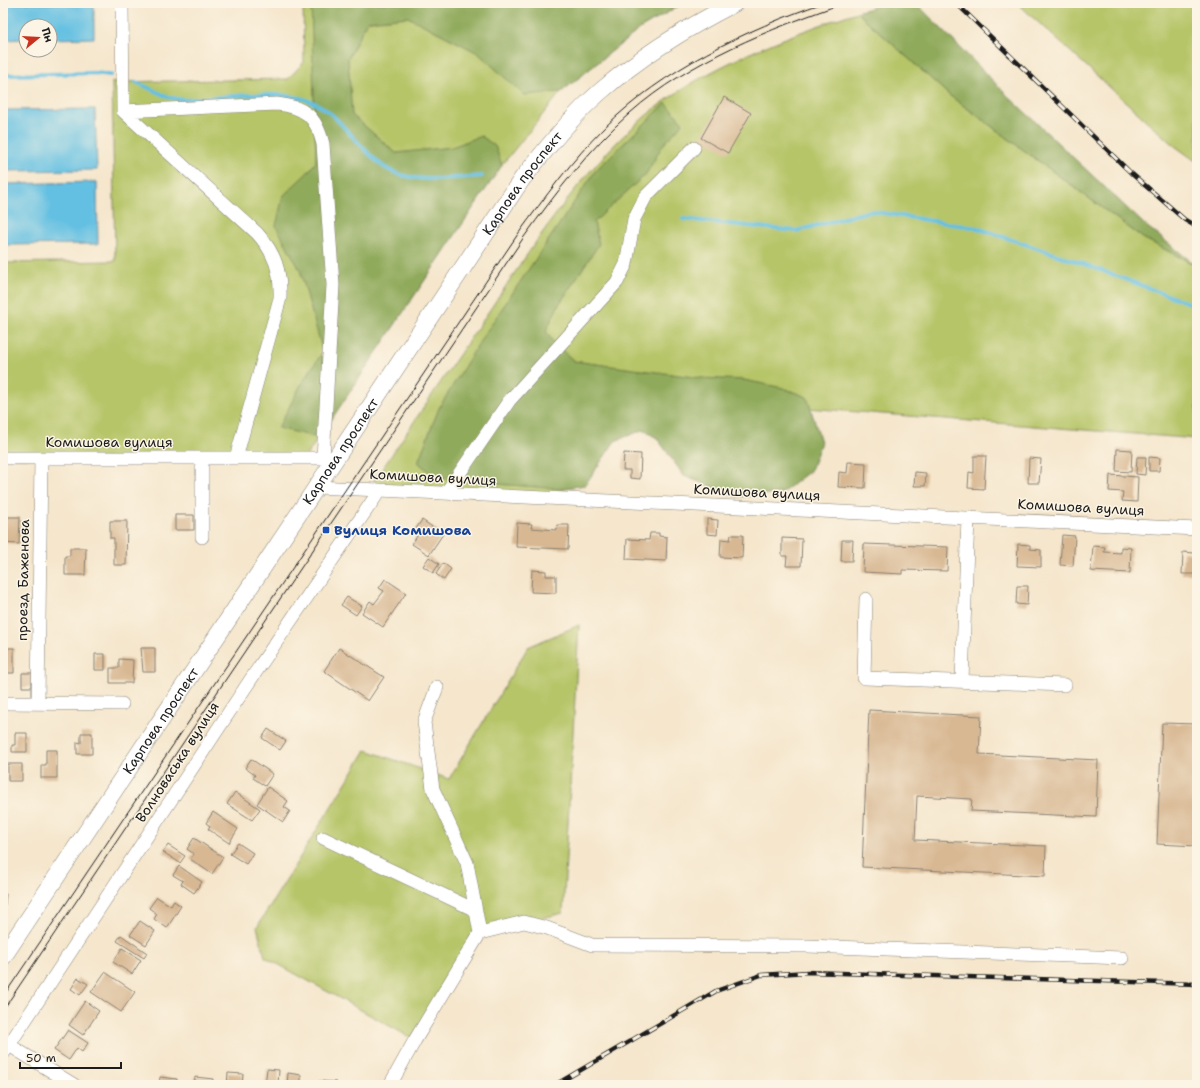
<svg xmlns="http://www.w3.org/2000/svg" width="1200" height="1088" font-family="'Shantell Sans',sans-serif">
<rect width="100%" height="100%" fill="#fcf5e5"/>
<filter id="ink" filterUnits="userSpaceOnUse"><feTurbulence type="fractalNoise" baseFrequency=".025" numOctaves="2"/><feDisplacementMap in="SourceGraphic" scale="8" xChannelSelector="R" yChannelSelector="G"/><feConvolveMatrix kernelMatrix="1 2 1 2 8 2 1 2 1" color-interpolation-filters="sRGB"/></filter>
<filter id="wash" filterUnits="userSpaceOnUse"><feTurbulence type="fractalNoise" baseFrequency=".012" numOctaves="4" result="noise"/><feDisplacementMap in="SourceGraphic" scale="16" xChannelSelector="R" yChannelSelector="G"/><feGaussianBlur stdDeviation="0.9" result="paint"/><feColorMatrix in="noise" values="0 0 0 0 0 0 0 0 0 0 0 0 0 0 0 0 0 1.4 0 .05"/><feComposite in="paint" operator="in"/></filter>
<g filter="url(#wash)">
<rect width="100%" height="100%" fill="#f5e6cc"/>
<!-- green -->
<path fill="#b6c568" stroke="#697042" d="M 303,3 L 684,3 L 641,28 L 561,92 L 502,165 L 305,458 L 3,458 L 3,263 L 115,261 L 112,82 L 288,79 L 304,62 Z
M 1017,3 L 1197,3 L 1197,162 L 1172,144 Z
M 857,12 L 949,95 L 1143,238 L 1197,266 L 1197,439 L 581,390 L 563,499 L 368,490 C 409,429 450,368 491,308 C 541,234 590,157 662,103 C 720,61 790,35 857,12 Z
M 579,625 L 563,913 L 480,933 L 415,1040 L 265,957 L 257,927 L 366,750 L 449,779 L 528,647 Z"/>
<!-- forest -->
<path fill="#90aa5c" stroke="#56633c" d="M 311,3 L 684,3 L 641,28 L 561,92 L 524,95 L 478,53 L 408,17 L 367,21 L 348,59 L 352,115 L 396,153 L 452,147 L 481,136 L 495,146 L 502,165 L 319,438 L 278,428 L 303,381 L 323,352 L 300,270 L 276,226 L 283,196 L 307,173 L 316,162 Z
M 887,3 L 916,3 L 1009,97 L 1145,225 L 1197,266 L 1143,238 L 949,95 L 857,12 Z
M 666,103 L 683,123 L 663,145 L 646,174 L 594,222 L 599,244 L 558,306 L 546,331 L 553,342 L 574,361 L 701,378 L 744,380 L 783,388 L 807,397 L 821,442 L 811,470 L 782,493 L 738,497 L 684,476 L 657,438 L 643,430 L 615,441 L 585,485 L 561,489 L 470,482 L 435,477 L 418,462 L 439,408 L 482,338 L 596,170 Z"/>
<!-- water -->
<path fill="#64c0e2" stroke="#406e7f" d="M 3,3 L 94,3 L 94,38 L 50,39 L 50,26 L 26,26 L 26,39 L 3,40 Z
M 95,109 L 97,170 L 3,171 L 3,110 Z
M 97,182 L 98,244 L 3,245 L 3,184 Z"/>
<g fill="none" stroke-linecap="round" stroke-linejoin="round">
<!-- stream -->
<path stroke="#64c0e2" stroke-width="4" d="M 3,75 L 95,73 L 111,75
M 136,82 L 168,97 L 183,100 C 216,98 277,89 307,100 C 325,106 337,119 349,133 C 359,143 368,154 379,163 C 405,186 450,178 482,176
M 683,219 L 796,231 L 870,211 L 977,228 L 1084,264 L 1197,306"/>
</g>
<g id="blocks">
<!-- building -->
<path fill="#d8b893" d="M 724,97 L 751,113 L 728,153 L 701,138 Z
M 1117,449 L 1132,450 L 1131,472 L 1116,471 Z
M 624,453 L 641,454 L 640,479 L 630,478 L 630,470 L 623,470 Z
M 974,456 L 986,456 L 984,489 L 968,488 L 969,472 L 974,473 Z
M 1137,457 L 1146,457 L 1145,475 L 1136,474 Z
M 1149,457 L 1160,458 L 1159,471 L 1149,471 Z
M 1029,458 L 1041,459 L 1039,483 L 1028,483 Z
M 848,462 L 866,463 L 865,488 L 838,487 L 839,472 L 847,473 Z
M 915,472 L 926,473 L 925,486 L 914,486 Z
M 1110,475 L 1138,477 L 1137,502 L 1122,501 L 1123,492 L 1109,491 Z
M 175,515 L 194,515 L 194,530 L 175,530 Z
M 3,517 L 20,517 L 19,544 L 3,543 Z
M 707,519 L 718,520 L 717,535 L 707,534 Z
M 422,520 L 443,534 L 429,555 L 412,544 L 419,533 L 415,530 Z
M 110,521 L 127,521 L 126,565 L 114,565 L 114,538 L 110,538 Z
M 517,523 L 532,524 L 531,528 L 556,530 L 557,525 L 569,525 L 568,549 L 516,547 Z
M 650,533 L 659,533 L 659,536 L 667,537 L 666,561 L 626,559 L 627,539 L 649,540 Z
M 731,535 L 743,535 L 742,558 L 720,557 L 721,539 L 730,540 Z
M 1062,535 L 1075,536 L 1073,566 L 1060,565 Z
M 782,538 L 802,539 L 801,566 L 786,566 L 787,556 L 782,556 Z
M 842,540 L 853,540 L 852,561 L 841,561 Z
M 864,544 L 948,547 L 947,571 L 902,570 L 902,574 L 863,572 Z
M 1018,544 L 1030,545 L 1030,549 L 1041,550 L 1041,567 L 1017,566 Z
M 1093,546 L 1105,547 L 1104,552 L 1121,553 L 1121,547 L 1131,548 L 1130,573 L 1091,571 Z
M 70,548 L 86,548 L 85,575 L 65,575 L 65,556 L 70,556 Z
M 1194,549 L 1197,549 L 1197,574 L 1182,574 L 1183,552 L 1194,553 Z
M 429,557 L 439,564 L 433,573 L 423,566 Z
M 443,563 L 451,569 L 444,580 L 436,574 Z
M 532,570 L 546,571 L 546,576 L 556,576 L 556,593 L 531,592 Z
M 385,579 L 406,593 L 383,627 L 362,613 L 370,601 L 374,604 L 384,591 L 379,588 Z
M 1017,586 L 1028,586 L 1027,605 L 1016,604 Z
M 347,597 L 362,606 L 356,615 L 341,605 Z
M 3,648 L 14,648 L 14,673 L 3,673 Z
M 141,648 L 155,648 L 155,672 L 143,672 Z
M 339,648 L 384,677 L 368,701 L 324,671 Z
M 95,654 L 105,654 L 105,670 L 95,670 Z
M 119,659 L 133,660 L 132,683 L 110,683 L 110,668 L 119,668 Z
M 22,673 L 32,673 L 32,687 L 22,687 Z
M 869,710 L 981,716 L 979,754 L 1098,760 L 1096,817 L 971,811 L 972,799 L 917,796 L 915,840 L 1046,846 L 1045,876 L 862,867 Z
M 1162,723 L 1197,724 L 1197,846 L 1157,844 Z
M 268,729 L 286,741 L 280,750 L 262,738 Z
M 15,733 L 27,733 L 27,752 L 12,752 L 12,745 L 15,745 Z
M 81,733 L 92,733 L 92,754 L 77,754 L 77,742 L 81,743 Z
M 46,750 L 57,750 L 57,778 L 41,778 L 41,765 L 46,765 Z
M 251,759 L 273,774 L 265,786 L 253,778 L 255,775 L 245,768 Z
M 8,764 L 22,764 L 22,781 L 8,781 Z
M 268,787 L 288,801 L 284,807 L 290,811 L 283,822 L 257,804 Z
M 235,792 L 260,809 L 252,820 L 227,804 Z
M 213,812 L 238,829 L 229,843 L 208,829 L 210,826 L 206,823 Z
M 194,838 L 223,857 L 212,874 L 190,859 L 194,854 L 187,849 Z
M 238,843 L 253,853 L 246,864 L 230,854 Z
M 168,845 L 185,856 L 180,863 L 163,852 Z
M 179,866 L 202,882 L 194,893 L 181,884 L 183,881 L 173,875 Z
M 3,893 L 6,894 L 5,905 L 3,905 Z
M 157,897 L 171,906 L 174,901 L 181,906 L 167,928 L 154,919 L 157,914 L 149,908 Z
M 140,921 L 155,931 L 146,945 L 130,935 Z
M 121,935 L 147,953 L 144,958 L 117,941 Z
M 122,948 L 141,960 L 132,974 L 113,962 Z
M 105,972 L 135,992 L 121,1012 L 91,992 Z
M 78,978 L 88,984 L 80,995 L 71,989 Z
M 85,1001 L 99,1011 L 83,1035 L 69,1025 Z
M 68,1030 L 88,1043 L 82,1052 L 77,1048 L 69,1060 L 54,1050 Z
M 267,1069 L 279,1070 L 278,1085 L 265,1085 Z
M 228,1073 L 243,1074 L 242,1085 L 227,1085 Z
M 288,1073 L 301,1075 L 301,1085 L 287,1085 Z
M 160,1077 L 177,1079 L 177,1085 L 159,1085 Z
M 195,1077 L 213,1079 L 212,1085 L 194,1085 Z
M 319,1081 L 336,1082 L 336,1085 L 319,1085 Z"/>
</g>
</g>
<g filter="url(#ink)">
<use href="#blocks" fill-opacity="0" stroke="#888174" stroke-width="1"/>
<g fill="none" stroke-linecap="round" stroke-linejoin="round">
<!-- minor casing -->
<g stroke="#888174" stroke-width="14">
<path id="minor" d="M 122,3 L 123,111 L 257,233 C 275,253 281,271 280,298 L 236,458
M 123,111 L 277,104 C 305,107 316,116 323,144 L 333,285 L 323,458
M 3,458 L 331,458
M 202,458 L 202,537
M 316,487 L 1197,529
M 446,493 L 509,401 L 617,282 L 626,264 L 634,219 L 646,196 L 694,148
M 866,599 L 864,678 L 1065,685
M 962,681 L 968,518
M 3,703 L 122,704
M 38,703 L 41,458
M 323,838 L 475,910
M 480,933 L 524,922 L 547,928 L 592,945 L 808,946 L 1122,958
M 9,1045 L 74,1085
M 3,1054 L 251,679 L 380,490
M 390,1085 L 415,1040 L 480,933 L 467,863 L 433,789 L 424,722 L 437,687"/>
</g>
<!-- major casing -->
<g stroke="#888174" stroke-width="18">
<g id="major">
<path id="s1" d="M 3,957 L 522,179 C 547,148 571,117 601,91 C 641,56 688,27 735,3"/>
</g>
</g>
<!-- minor -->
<use href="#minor" stroke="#fff" stroke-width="13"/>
<!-- major -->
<use href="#major" stroke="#fff" stroke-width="17"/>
<!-- tram -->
<path stroke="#1c1c1c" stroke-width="1" d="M 3,997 L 518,234 C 545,197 572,160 604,128 C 664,69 745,30 823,3
M 3,1010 L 524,237 C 556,193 589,149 630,113 C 690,60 770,29 844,3"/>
<!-- rail casing -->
<g stroke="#1c1c1c" stroke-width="4.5">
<path id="rail" d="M 956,3 L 1132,174 L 1185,220 L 1197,227
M 555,1085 L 716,991 L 761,975 L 808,972 L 1197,984"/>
</g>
<!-- rail -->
<use href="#rail" stroke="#fcf5e5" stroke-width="3" stroke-dasharray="9" stroke-linecap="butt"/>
</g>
</g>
<!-- markers -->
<rect fill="#1a4fb4" stroke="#fcf5e5" stroke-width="1.5" x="322" y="526" width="8" height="8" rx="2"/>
<g text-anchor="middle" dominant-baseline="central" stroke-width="3" stroke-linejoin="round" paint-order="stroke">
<!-- street labels -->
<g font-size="14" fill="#1c1c1c" stroke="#fcf5e5">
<text stroke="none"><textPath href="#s1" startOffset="932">Карпова проспект</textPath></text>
<text x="109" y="442">Комишова вулиця</text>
<text stroke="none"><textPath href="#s1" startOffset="608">Карпова проспект</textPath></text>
<text transform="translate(433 477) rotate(3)">Комишова вулиця</text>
<text transform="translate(757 492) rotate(3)">Комишова вулиця</text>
<text transform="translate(1081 507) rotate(3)">Комишова вулиця</text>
<text transform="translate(23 580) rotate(-89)">проезд Баженова</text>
<text stroke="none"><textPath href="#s1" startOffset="284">Карпова проспект</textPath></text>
<text transform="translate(177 762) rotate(-57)">Волноваська вулиця</text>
</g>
<!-- transit labels -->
<g font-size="14" font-weight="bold" fill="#164399" stroke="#fcf5e5" text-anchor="start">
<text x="334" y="530">Вулиця Комишова</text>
</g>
</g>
<!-- margin -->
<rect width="1200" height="1088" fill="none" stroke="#fcf5e5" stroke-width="16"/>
<!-- north arrow -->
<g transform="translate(38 38) rotate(72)"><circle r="19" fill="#fcf5e5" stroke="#a29e95"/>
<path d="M0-3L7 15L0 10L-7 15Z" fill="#c8321e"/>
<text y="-6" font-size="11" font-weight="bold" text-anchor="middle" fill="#1c1c1c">Пн</text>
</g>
<!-- scale -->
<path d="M20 1062v6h101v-6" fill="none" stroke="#1c1c1c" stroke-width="2"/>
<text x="26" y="1062" font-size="12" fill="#1c1c1c" stroke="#fcf5e5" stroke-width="3" paint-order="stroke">50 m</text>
</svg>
